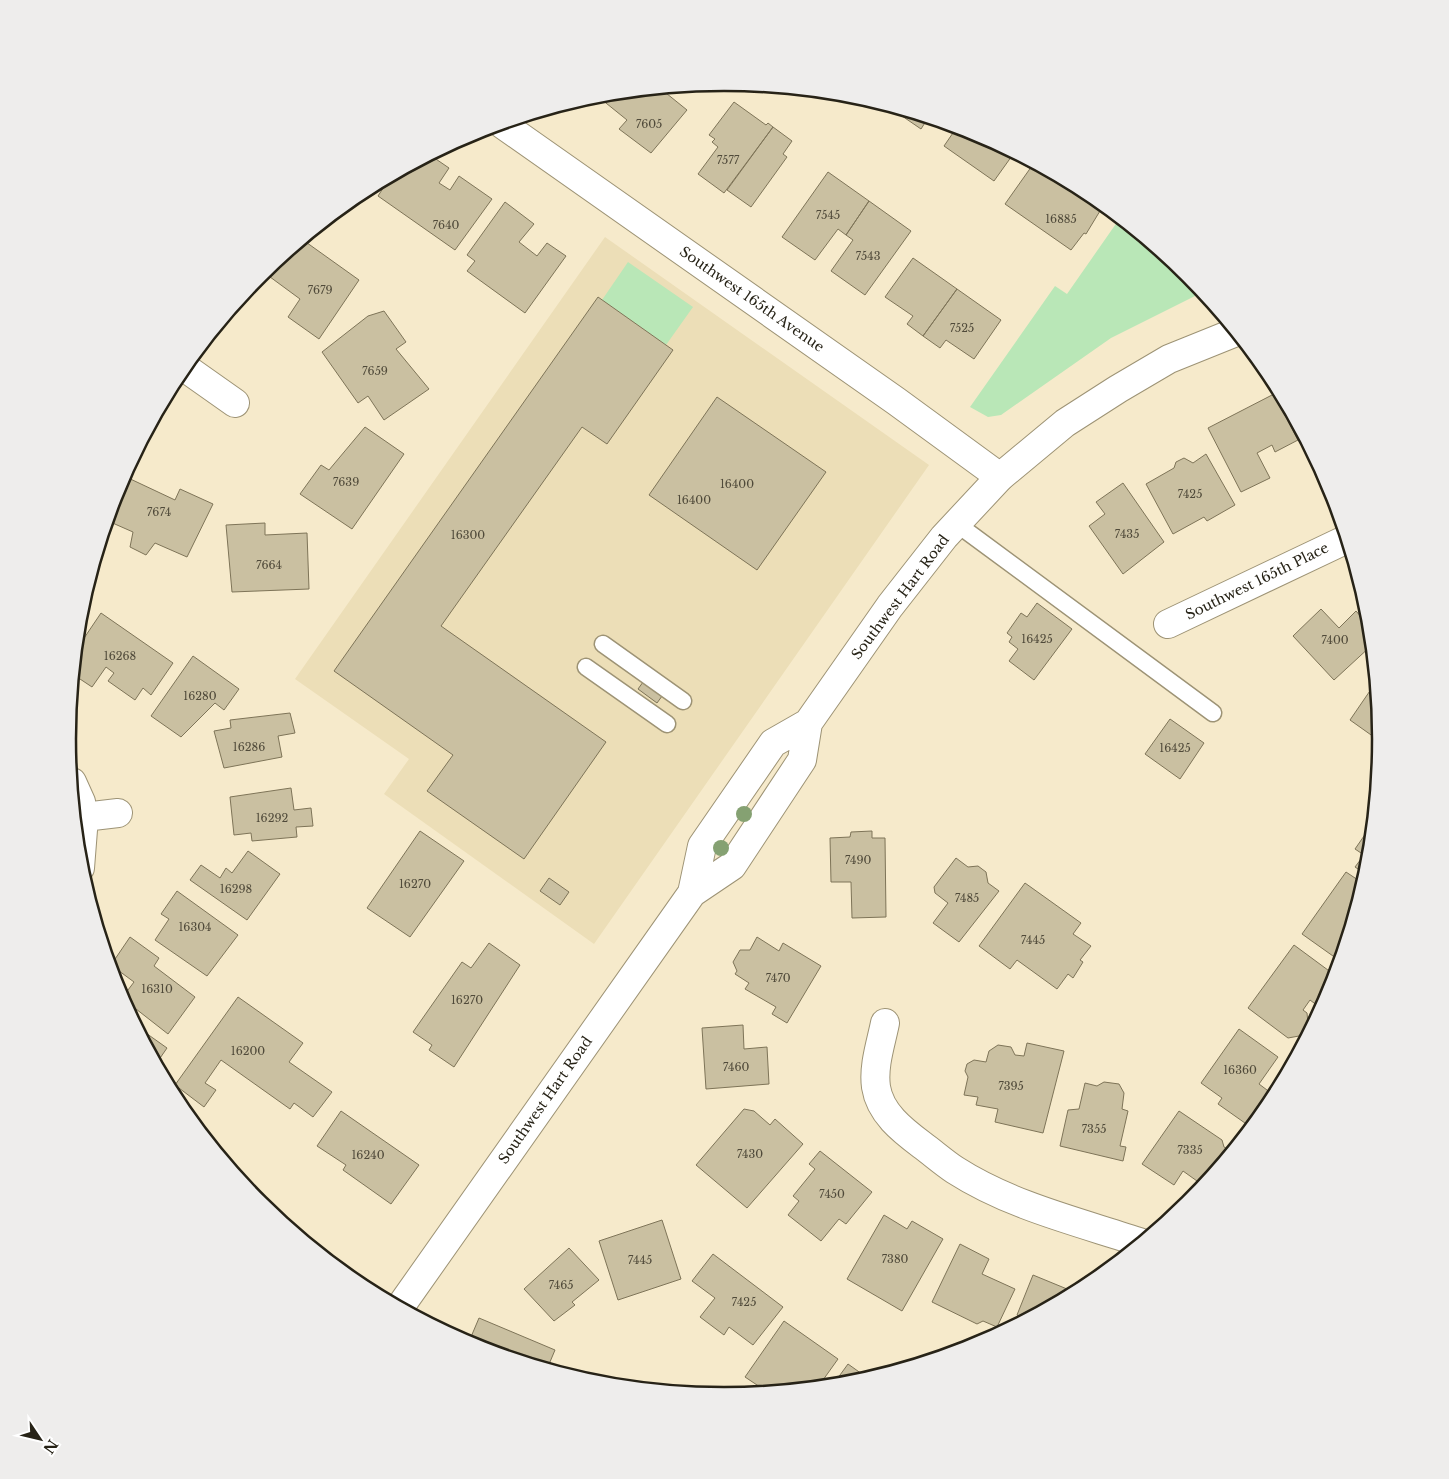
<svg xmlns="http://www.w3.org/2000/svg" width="1449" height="1479" font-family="'Libre Baskerville',serif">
<rect width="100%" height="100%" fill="#f6eacb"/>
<!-- built -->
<path fill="#ecdeb7" d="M 605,237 L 929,465 L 594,944 L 384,794 L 409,759 L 295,679 Z"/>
<!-- green -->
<path fill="#b9e7b7" d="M 1120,218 L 1189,275 L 1203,292 L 1111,338 L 1001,415 L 988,417 L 970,407 L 1055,286 L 1067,294 Z
M 628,262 L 693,307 L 666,345 L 602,300 Z"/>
<!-- building -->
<path fill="#cac0a1" stroke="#7e7458" d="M 661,89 L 687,110 L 651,153 L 619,129 L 627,120 L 596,95 Z
M 734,102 L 766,125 L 768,123 L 773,127 L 724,193 L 698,174 L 718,147 L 712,142 L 715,139 L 709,135 Z
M 886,105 L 928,118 L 921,129 Z
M 773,127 L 792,141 L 783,154 L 787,157 L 751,207 L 727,190 Z
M 957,127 L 976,133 L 1014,153 L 994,181 L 944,146 Z
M 430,155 L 449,168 L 439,183 L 450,190 L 459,176 L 492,199 L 455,250 L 378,196 L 391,176 Z
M 1034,163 L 1090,193 L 1103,206 L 1086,234 L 1084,233 L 1071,250 L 1005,204 Z
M 828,172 L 869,201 L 846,235 L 838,229 L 815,260 L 782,237 Z
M 869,201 L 911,231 L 865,295 L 831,271 L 853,240 L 846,235 Z
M 505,202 L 534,224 L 519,242 L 537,256 L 547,243 L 566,256 L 525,313 L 467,271 L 475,261 L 467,255 Z
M 303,240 L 359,280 L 319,339 L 288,317 L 300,299 L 266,274 L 269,267 Z
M 913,258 L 957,289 L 923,336 L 907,324 L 913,316 L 885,297 Z
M 957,289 L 1001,320 L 974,359 L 946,340 L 940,348 L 923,336 Z
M 598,297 L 673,350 L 607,444 L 582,427 L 441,626 L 606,742 L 524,859 L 427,791 L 453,755 L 334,671 Z
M 384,311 L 406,342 L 396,349 L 429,389 L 384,420 L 368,396 L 358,403 L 322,352 L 368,316 Z
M 1274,394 L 1298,440 L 1275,452 L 1272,445 L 1257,453 L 1270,478 L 1241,492 L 1208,428 Z
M 717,397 L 826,472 L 757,570 L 649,495 Z
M 365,427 L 404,454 L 352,529 L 300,494 L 321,465 L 329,470 Z
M 1206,454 L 1235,505 L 1207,521 L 1204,517 L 1173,534 L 1146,484 L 1174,468 L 1176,462 L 1184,458 L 1193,463 Z
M 124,476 L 175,500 L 180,489 L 213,504 L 187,557 L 155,543 L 146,555 L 130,547 L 133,532 L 108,521 L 118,488 Z
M 1123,483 L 1164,542 L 1123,574 L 1089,526 L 1105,514 L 1096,502 Z
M 265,523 L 265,535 L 307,533 L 309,589 L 232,592 L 226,525 Z
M 1037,603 L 1072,629 L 1034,680 L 1009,661 L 1018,649 L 1009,642 L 1012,637 L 1007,633 L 1021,613 L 1027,617 Z
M 1321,609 L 1339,628 L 1356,611 L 1370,627 L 1372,645 L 1334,680 L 1293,636 Z
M 101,613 L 173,663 L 151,695 L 143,688 L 135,700 L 108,681 L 114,673 L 106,667 L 92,687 L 74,675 L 76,650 Z
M 193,656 L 239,689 L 224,710 L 215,703 L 181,737 L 151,716 Z
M 646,678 L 665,692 L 657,703 L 638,689 Z
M 1376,682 L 1381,740 L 1381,742 L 1350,720 Z
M 290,713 L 295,733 L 278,736 L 282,757 L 224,768 L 214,731 L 231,728 L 230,720 Z
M 1170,719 L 1204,743 L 1180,779 L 1145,754 Z
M 291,788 L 294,810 L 311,808 L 313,826 L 296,827 L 297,837 L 252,841 L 251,833 L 234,835 L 230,797 Z
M 1373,823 L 1369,868 L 1367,875 L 1355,867 L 1364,855 L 1355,849 Z
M 420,831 L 464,861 L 410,937 L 367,908 Z
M 872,831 L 872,838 L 885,838 L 886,917 L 852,918 L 851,882 L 831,882 L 830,838 L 850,837 L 851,832 Z
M 248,851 L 280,874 L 247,920 L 190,880 L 201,865 L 220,878 L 226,868 L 232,873 Z
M 956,858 L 968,867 L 978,866 L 986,872 L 988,883 L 999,891 L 959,942 L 933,923 L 948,903 L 935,893 L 934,887 Z
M 1346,872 L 1364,884 L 1340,961 L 1302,934 Z
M 549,878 L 569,892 L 560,905 L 540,891 Z
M 1025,883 L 1081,923 L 1073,934 L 1091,946 L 1080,960 L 1083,962 L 1073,978 L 1068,974 L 1057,989 L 1017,960 L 1010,969 L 979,946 Z
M 177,891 L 238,935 L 207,976 L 155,940 L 169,919 L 161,914 Z
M 130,937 L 159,958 L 154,966 L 195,997 L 168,1034 L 122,998 L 134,982 L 111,965 Z
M 757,937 L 779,951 L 783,943 L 821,966 L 787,1023 L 772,1014 L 776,1007 L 745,989 L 749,983 L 735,974 L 737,971 L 733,962 L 740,950 L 750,950 Z
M 489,943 L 520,965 L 454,1067 L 429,1050 L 432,1045 L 413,1032 L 462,962 L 471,968 Z
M 1294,945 L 1336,976 L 1331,991 L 1322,1009 L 1310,1000 L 1303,1010 L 1307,1013 L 1308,1023 L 1299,1036 L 1288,1038 L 1248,1008 Z
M 238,997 L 303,1043 L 289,1062 L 332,1092 L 313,1117 L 294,1103 L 290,1109 L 221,1060 L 205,1083 L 216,1090 L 204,1107 L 175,1085 Z
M 743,1025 L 744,1049 L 767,1047 L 769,1084 L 706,1089 L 702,1028 Z
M 136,1026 L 167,1048 L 156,1064 Z
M 1239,1029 L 1278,1057 L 1259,1084 L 1275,1096 L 1252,1128 L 1218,1104 L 1222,1098 L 1201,1083 Z
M 1027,1043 L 1064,1051 L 1043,1133 L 995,1122 L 998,1109 L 976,1105 L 978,1097 L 964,1095 L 968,1077 L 965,1071 L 967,1064 L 974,1060 L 986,1062 L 989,1051 L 998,1045 L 1011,1047 L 1015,1055 L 1024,1056 Z
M 1104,1082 L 1119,1084 L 1124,1093 L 1122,1109 L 1128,1111 L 1120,1146 L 1126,1147 L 1123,1161 L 1060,1146 L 1068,1110 L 1079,1109 L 1085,1083 L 1097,1086 Z
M 744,1109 L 754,1111 L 770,1125 L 775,1119 L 803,1144 L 747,1208 L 696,1165 Z
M 341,1111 L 419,1165 L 391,1204 L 343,1170 L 346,1165 L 317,1146 Z
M 1179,1111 L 1222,1140 L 1224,1147 L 1232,1152 L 1204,1186 L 1183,1171 L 1174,1185 L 1142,1164 Z
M 820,1151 L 872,1192 L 846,1224 L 839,1219 L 821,1241 L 788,1215 L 799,1201 L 793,1196 L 815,1169 L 809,1164 Z
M 884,1215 L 907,1229 L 912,1221 L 943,1239 L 902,1311 L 847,1279 Z
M 662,1220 L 681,1279 L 618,1300 L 599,1241 Z
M 960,1244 L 989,1259 L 982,1274 L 1015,1289 L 997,1327 L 983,1321 L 977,1324 L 932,1302 Z
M 569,1248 L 599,1280 L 572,1302 L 575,1305 L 554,1321 L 524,1289 Z
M 713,1254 L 783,1307 L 753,1345 L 729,1327 L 724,1335 L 700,1317 L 715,1298 L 692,1281 Z
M 1033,1275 L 1067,1289 L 1065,1294 L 1070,1296 L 1025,1320 L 1017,1315 Z
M 479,1318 L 555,1350 L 547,1369 L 468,1344 Z
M 784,1321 L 838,1359 L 818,1387 L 761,1393 L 763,1389 L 745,1377 Z
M 848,1364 L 869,1379 L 852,1384 L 832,1386 Z"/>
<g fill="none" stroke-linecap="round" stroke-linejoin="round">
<!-- service casing -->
<g stroke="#9d9375" stroke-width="19">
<path id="service" d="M 957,524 L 1213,713
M 603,644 L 683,701
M 586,667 L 667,724"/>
</g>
<!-- minor casing -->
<g stroke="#9d9375" stroke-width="30">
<path id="minor" d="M 502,124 L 896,401 L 1000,477
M 184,367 L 235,403
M 1168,624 L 1347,539
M 72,782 L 81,802 L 84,817
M 80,868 L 84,817 L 118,813
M 885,1023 C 881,1043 873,1066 876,1087 C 880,1113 902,1130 922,1145 C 933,1153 943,1162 955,1170 C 1011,1206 1079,1222 1142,1243"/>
</g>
<!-- secondary casing -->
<g stroke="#9d9375" stroke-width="30">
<path id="secondary" d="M 692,893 L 702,846 L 773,743 L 808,723 L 890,606 L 944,537 L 1000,477 L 1065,423 L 1118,389 L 1169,359 L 1236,332
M 400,1307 L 692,893 L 732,866 L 802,760 L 808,723"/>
</g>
<!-- service -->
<use href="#service" stroke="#fff" stroke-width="16"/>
<!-- minor -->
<use href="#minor" stroke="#fff" stroke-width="28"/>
<!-- secondary -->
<use href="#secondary" stroke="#fff" stroke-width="28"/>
</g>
<!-- trees -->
<g fill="#85a172">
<circle cx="744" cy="814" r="8"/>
<circle cx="721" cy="848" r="8"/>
</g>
<g text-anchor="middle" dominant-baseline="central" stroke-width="4" stroke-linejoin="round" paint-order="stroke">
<!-- number labels -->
<g font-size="11" fill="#504a3a">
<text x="649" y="124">7605</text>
<text x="728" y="160">7577</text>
<text x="828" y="215">7545</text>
<text x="1061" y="219">16885</text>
<text x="446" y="225">7640</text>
<text x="868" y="256">7543</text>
<text x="320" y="290">7679</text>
<text x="962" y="328">7525</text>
<text x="375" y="371">7659</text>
<text x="346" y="482">7639</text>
<text x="737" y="484">16400</text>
<text x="1190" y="494">7425</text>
<text x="694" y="500">16400</text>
<text x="159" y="512">7674</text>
<text x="1127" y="534">7435</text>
<text x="468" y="535">16300</text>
<text x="269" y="565">7664</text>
<text x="1037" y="639">16425</text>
<text x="1335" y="640">7400</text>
<text x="120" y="656">16268</text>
<text x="200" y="696">16280</text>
<text x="249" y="747">16286</text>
<text x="1175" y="748">16425</text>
<text x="272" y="818">16292</text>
<text x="858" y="860">7490</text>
<text x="415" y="884">16270</text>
<text x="236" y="889">16298</text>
<text x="967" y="898">7485</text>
<text x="195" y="927">16304</text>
<text x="1033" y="940">7445</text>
<text x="778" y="978">7470</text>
<text x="157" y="989">16310</text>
<text x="467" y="1000">16270</text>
<text x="248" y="1051">16200</text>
<text x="736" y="1067">7460</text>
<text x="1240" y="1070">16360</text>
<text x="1011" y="1086">7395</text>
<text x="1094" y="1129">7355</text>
<text x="1190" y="1150">7335</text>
<text x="750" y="1154">7430</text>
<text x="368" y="1155">16240</text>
<text x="832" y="1194">7450</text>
<text x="895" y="1259">7380</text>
<text x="640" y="1260">7445</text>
<text x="561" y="1285">7465</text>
<text x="744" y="1302">7425</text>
</g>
<!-- street labels -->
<g font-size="14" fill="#272317" stroke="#fff">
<text transform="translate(752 299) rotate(35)">Southwest 165th Avenue</text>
<text transform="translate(1257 581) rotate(-26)">Southwest 165th Place</text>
<text transform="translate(900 597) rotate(-53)">Southwest Hart Road</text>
<text transform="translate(545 1100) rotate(-55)">Southwest Hart Road</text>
</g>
</g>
<!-- crop -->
<path d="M0 0H1449V1479H0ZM76 739a648 648 0 1 1 1296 0a648 648 0 1 1-1296 0Z" fill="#eeedec" fill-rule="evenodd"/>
<path fill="none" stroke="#272317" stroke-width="2.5" d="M76 739a648 648 0 1 1 1296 0a648 648 0 1 1-1296 0Z"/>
<!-- north arrow -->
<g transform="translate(40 1439) rotate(125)" stroke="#ffffff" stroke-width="4" paint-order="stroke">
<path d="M0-4L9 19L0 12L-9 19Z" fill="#272317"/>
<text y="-8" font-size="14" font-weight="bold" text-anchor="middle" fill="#272317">N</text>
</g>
</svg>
